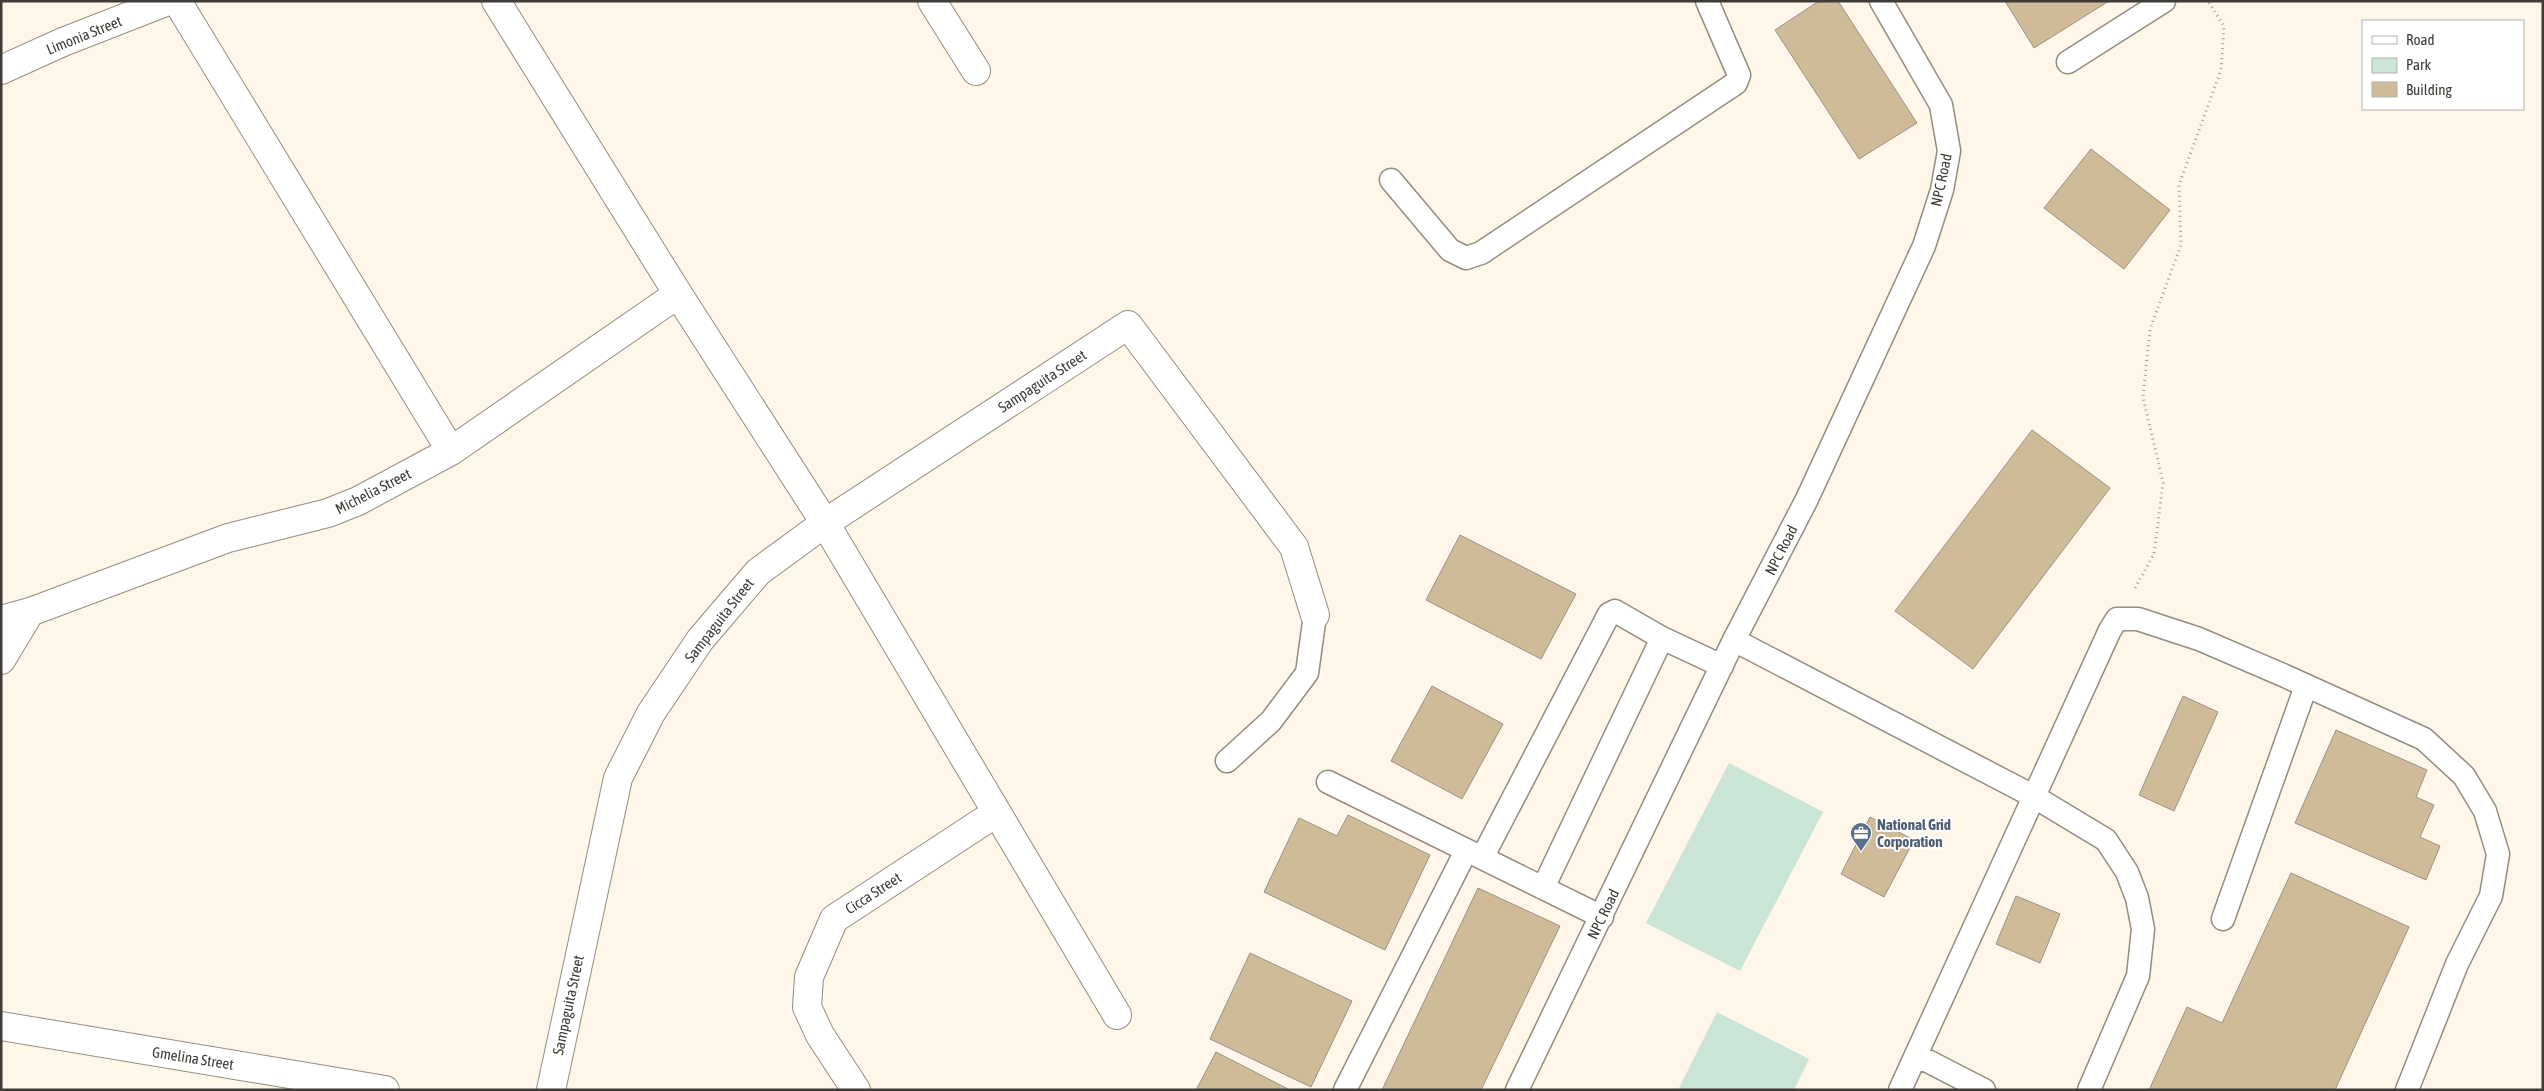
<svg xmlns="http://www.w3.org/2000/svg" width="2544" height="1091" font-family="'Asap Condensed',sans-serif">
<rect width="100%" height="100%" fill="#fef6e9"/>
<!-- green -->
<path fill="#cae4d5" d="M 1729,763 L 1823,812 L 1740,971 L 1646,923 Z
M 1717,1012 L 1809,1059 L 1794,1090 L 1678,1090 Z"/>
<!-- building -->
<path fill="#d0bb99" stroke="#999185" d="M 1819,1 L 1838,1 L 1917,123 L 1859,159 L 1775,30 Z
M 2005,1 L 2109,1 L 2034,48 Z
M 2091,149 L 2170,210 L 2124,269 L 2044,208 Z
M 2032,430 L 2110,488 L 1973,669 L 1895,611 Z
M 1460,535 L 1576,594 L 1541,659 L 1426,600 Z
M 1432,686 L 1503,724 L 1462,799 L 1391,761 Z
M 2183,696 L 2218,712 L 2174,811 L 2139,795 Z
M 2336,730 L 2427,770 L 2416,797 L 2434,805 L 2420,837 L 2440,846 L 2426,880 L 2295,823 Z
M 1348,815 L 1430,855 L 1385,950 L 1264,892 L 1299,818 L 1337,836 Z
M 1870,817 L 1914,840 L 1884,897 L 1841,874 Z
M 2291,873 L 2409,927 L 2335,1090 L 2149,1090 L 2187,1007 L 2222,1023 Z
M 1478,888 L 1560,926 L 1481,1090 L 1382,1090 Z
M 2016,896 L 2060,914 L 2040,963 L 1996,944 Z
M 1250,953 L 1352,1001 L 1311,1087 L 1210,1039 Z
M 1216,1052 L 1290,1090 L 1196,1090 Z"/>
<g fill="none" stroke-linecap="round" stroke-linejoin="round">
<!-- service casing -->
<g stroke="#948c80" stroke-width="25">
<path id="service" d="M 2068,62 L 2164,1
M 1391,180 L 1450,250 L 1466,258 L 1481,253 L 1736,83 L 1739,75 L 1707,1
M 1734,640 L 2033,796 L 2106,840 L 2127,872 L 2137,898 L 2143,929 L 2138,976 L 2089,1090
M 1227,761 L 1271,721 L 1307,673 L 1315,615
M 1328,782 L 1602,917
M 1482,858 L 1609,614 L 1615,611 L 1662,638
M 1543,888 L 1662,638 L 1722,666
M 2223,919 L 2306,686
M 1916,1055 L 1984,1090
M 1345,1090 L 1466,851
M 1517,1090 L 1734,640 L 1807,499 L 1924,246 L 1942,190 L 1949,151 L 1941,105 L 1881,1
M 1900,1090 L 2110,630 L 2117,619 L 2138,619 L 2199,639 L 2285,676 L 2424,739 L 2464,776 L 2485,811 L 2498,854 L 2491,896 L 2457,964 L 2407,1090"/>
</g>
<!-- minor casing -->
<g stroke="#948c80" stroke-width="30">
<path id="minor" d="M 177,1 L 451,451
M 496,1 L 678,294 L 825,523 L 1117,1015
M 932,1 L 976,71
M 1,70 L 63,42 L 168,1
M 1,620 L 30,612 L 228,538 L 328,513 L 358,501 L 451,451 L 678,294
M 1,660 L 30,612
M 1,1026 L 385,1090
M 551,1090 L 618,778 L 651,713 L 700,640 L 758,572 L 825,523 L 1128,325 L 1294,547 L 1315,615
M 856,1090 L 820,1035 L 807,1007 L 809,977 L 834,919 L 996,813"/>
</g>
<!-- path -->
<path stroke="#a49e95" stroke-width="3" stroke-dasharray="1 4" stroke-linecap="butt" d="M 2135,588 L 2154,554 L 2163,483 L 2143,397 L 2150,329 L 2181,245 L 2179,185 L 2221,70 L 2224,26 L 2208,1"/>
<!-- service -->
<use href="#service" stroke="#fff" stroke-width="22"/>
<!-- minor -->
<use href="#minor" stroke="#fff" stroke-width="28"/>
</g>
<!-- icons -->
<defs>
<g id="office-pin" transform="scale(1.125)"><path d="M0 17L-7.5 6A9.5 9.5 0 1 1 7.5 6Z" fill="#5c6f8a" stroke="#fff"/><path d="M-6-3h4V-5.5h4V-3h4V5H-6ZM-1-4.5V-3h2v-1.5ZM-6 0V1H6V0Z" fill="#fff"/></g>
</defs>
<g fill-rule="evenodd">
<use href="#office-pin" x="1861" y="833"/>
</g>
<g text-anchor="middle" dominant-baseline="central" stroke-width="4" stroke-linejoin="round" paint-order="stroke">
<!-- street labels -->
<g font-size="15" fill="#3f3b36" stroke="#fff">
<text transform="translate(84 35) rotate(-22)">Limonia Street</text>
<text transform="translate(1941 180) rotate(-78)">NPC Road</text>
<text transform="translate(1042 381) rotate(-33)">Sampaguita Street</text>
<text transform="translate(373 491) rotate(-27)">Michelia Street</text>
<text transform="translate(1781 550) rotate(-63)">NPC Road</text>
<text transform="translate(719 620) rotate(-52)">Sampaguita Street</text>
<text transform="translate(873 893) rotate(-33)">Cicca Street</text>
<text transform="translate(1603 914) rotate(-64)">NPC Road</text>
<text transform="translate(568 1005) rotate(-78)">Sampaguita Street</text>
<text transform="translate(193 1058) rotate(9)">Gmelina Street</text>
</g>
<!-- service labels -->
<g font-size="15" font-weight="bold" fill="#4e5e75" stroke="#fff" text-anchor="start">
<text x="1877" y="824">National Grid<tspan x="1877" dy="17">Corporation</tspan></text>
</g>
</g>
<!-- border -->
<rect width="2544" height="1091" fill="none" stroke="#3f3b36" stroke-width="5"/>
<!-- legend -->
<rect x="2362" y="20" width="162" height="90" fill="#ffffff" stroke="#b2b1af"/>
<rect x="2372" y="36" width="25" height="8" fill="#ffffff" stroke="#b2b1af"/>
<text x="2406" y="45" font-size="15" fill="#3f3b36">Road</text>
<rect x="2372" y="58" width="25" height="15" fill="#cae4d5" stroke="#b2b1af"/>
<text x="2406" y="70" font-size="15" fill="#3f3b36">Park</text>
<rect x="2372" y="82" width="25" height="15" fill="#d0bb99" stroke="#b2b1af"/>
<text x="2406" y="95" font-size="15" fill="#3f3b36">Building</text>
</svg>
